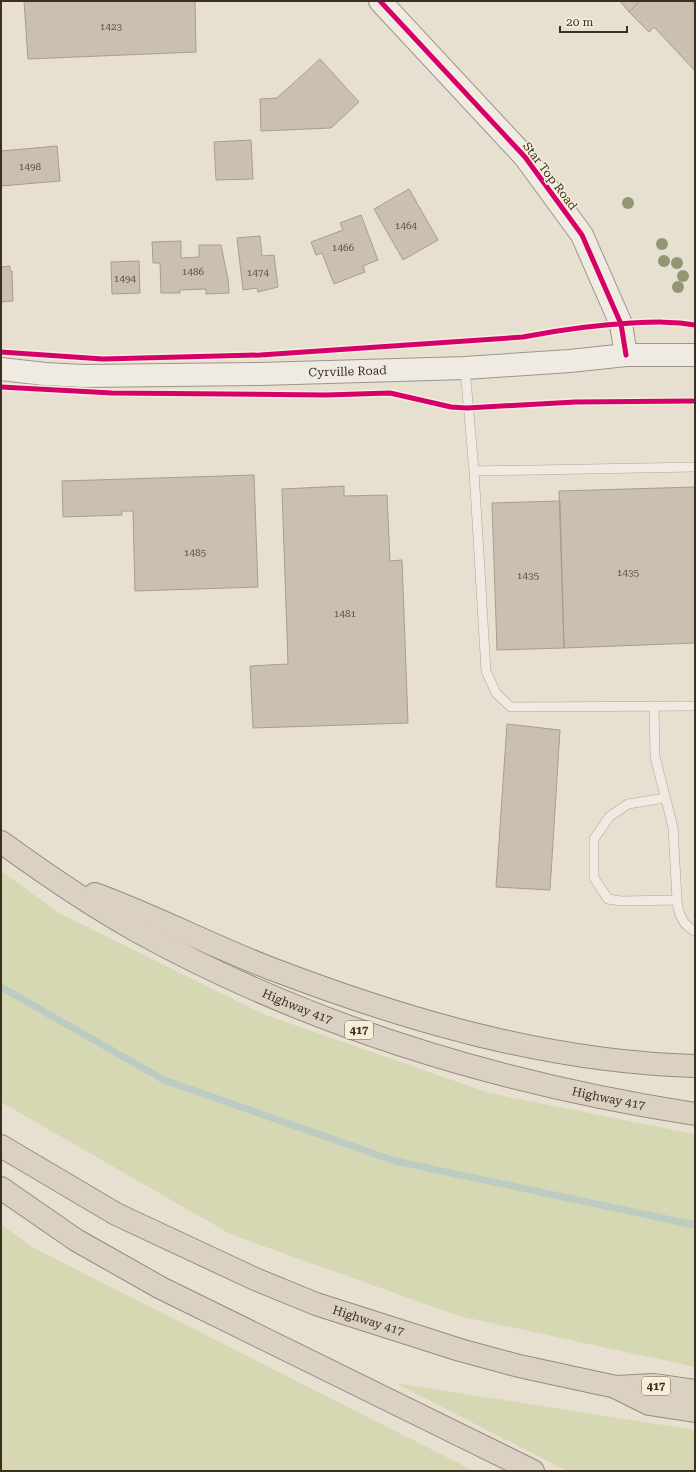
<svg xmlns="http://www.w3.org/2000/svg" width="696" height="1472" font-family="'Roboto Serif',serif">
<rect width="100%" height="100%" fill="#e7e0d1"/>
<!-- green -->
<path fill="#d6d7b3" d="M 1,871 L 59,913 L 263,1014 L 489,1093 L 695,1134 L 695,1367 L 459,1316 L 232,1235 L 1,1102 Z
M 1,1224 L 32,1247 L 474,1471 L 1,1471 Z
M 395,1383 L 695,1430 L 695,1471 L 567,1471 Z"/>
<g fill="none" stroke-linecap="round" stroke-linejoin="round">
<!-- stream -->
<path stroke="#bcccc2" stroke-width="7" d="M 1,987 L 164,1080 L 395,1161 L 695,1225"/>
</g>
<!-- building -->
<path fill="#cbbfb2" stroke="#a89c90" d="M 24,1 L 195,1 L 196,52 L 28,59 Z
M 620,1 L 640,1 L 629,12 Z
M 640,1 L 695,1 L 695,71 L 654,27 L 649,32 L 629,12 Z
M 320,59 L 359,102 L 331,128 L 261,131 L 260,99 L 277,98 Z
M 251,140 L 253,179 L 216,180 L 214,142 Z
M 57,146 L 60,181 L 1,186 L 1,151 Z
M 409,189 L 438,240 L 403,260 L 374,209 Z
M 361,215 L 378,260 L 363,266 L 365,272 L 334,284 L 322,253 L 316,255 L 311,242 L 343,230 L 340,223 Z
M 260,236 L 262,256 L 274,255 L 278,287 L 258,292 L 257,288 L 243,290 L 237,238 Z
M 181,241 L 181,258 L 199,257 L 199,245 L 221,245 L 228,279 L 229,293 L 206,294 L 206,289 L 180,290 L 180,293 L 161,293 L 160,263 L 153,263 L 152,242 Z
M 139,261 L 140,293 L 112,294 L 111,262 Z
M 10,266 L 10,271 L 12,271 L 13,301 L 1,302 L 1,267 Z
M 254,475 L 258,587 L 135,591 L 133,511 L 122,511 L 122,515 L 63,517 L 62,481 Z
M 344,486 L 344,496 L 387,495 L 390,561 L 402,560 L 408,723 L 253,728 L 250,666 L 288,664 L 282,489 Z
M 695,487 L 695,643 L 564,648 L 559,491 Z
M 560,501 L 564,648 L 497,650 L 492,503 Z
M 507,724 L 560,730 L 550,890 L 496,887 Z"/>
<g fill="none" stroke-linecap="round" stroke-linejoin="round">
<!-- lane casing -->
<g stroke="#ada599" stroke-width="10">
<path id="lane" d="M 465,368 L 474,471 L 695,467
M 474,471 L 486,671 L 496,693 L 511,707 L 695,706
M 654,706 L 655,757 L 673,827 L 677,900 L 621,901 L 608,899 L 594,878 L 594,839 L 609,817 L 628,804 L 665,798
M 677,900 C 678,913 682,925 695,931"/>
</g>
<!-- secondary casing -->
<g stroke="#9c958a" stroke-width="24">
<g id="secondary">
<path d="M 380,1 L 525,157 L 582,235 L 621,324 L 626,355"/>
<path id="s1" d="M 1,369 L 45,374 L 84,376 L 260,374 L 465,368 L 570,361 L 626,355 L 695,355"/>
</g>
</g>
<!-- highway casing -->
<g stroke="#928b80" stroke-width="24">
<g id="highway">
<path id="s2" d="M 1,842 C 45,874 90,905 137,931 C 309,1026 502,1084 695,1114"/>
<path d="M 95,894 C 155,916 212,946 272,969 C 408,1021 549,1062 695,1066"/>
<path id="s3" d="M 1,1146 L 116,1214 L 255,1279 L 316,1304 L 460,1350 L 519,1366 L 616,1387 L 654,1385 L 695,1391"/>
<path d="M 1,1188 L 76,1240 L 161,1288 L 533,1471"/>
<path d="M 617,1388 L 649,1404 L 695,1411"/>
</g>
</g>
<!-- lane -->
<use href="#lane" stroke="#efebe3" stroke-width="9"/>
<!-- secondary -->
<use href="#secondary" stroke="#efebe3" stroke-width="22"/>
<!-- highway -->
<use href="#highway" stroke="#dad1c2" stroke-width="22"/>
<!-- cycleway casing -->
<g stroke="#f7eed8" stroke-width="8">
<path id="cycleway" d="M 380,1 L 525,157 L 582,235 L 621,324 L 626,355
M 1,352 L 103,359 L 260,355 L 523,337 C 559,330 594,325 631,323 C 653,322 673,321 695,325
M 1,387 L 112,393 L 326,395 L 390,393 L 451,407 L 467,408 L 575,402 L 695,401"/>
</g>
<!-- cycleway -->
<use href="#cycleway" stroke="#d6006c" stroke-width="5"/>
</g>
<!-- trees -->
<g fill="#929673">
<circle cx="628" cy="203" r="6"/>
<circle cx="662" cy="244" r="6"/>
<circle cx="664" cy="261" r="6"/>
<circle cx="677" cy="263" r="6"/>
<circle cx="683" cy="276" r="6"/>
<circle cx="678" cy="287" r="6"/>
</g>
<g text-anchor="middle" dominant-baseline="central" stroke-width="3" stroke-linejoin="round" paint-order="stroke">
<!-- number labels -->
<g font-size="10" fill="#605244">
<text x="111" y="26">1423</text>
<text x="30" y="166">1498</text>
<text x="406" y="225">1464</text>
<text x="343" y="247">1466</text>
<text x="193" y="271">1486</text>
<text x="258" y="272">1474</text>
<text x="125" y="278">1494</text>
<text x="195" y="552">1485</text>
<text x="628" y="572">1435</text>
<text x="528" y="575">1435</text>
<text x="345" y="613">1481</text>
</g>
<!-- shield labels -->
<g fill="#f7eed8" stroke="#756857" stroke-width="1">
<rect x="345" y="1021" width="28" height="18" rx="3"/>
<rect x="642" y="1377" width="28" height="18" rx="3"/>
</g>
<g font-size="11" font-weight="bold" fill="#3d2e20">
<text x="359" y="1030">417</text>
<text x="656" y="1386">417</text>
</g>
<!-- street labels -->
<g font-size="12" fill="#3d2e20" stroke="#f7eed8">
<text transform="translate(550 176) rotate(53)">Star Top Road</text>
<text stroke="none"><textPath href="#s1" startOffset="347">Cyrville Road</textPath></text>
<text stroke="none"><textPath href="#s2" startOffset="340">Highway 417</textPath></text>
<text stroke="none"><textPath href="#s2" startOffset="665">Highway 417</textPath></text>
<text stroke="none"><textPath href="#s3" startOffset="408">Highway 417</textPath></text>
</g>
</g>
<!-- border -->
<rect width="696" height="1472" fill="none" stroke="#3d2e20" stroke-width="4"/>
<!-- scale -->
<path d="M560 26v6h67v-6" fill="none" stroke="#3d2e20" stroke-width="2"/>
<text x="566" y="26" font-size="12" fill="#3d2e20" stroke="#f7eed8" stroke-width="3" paint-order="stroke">20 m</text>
</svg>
